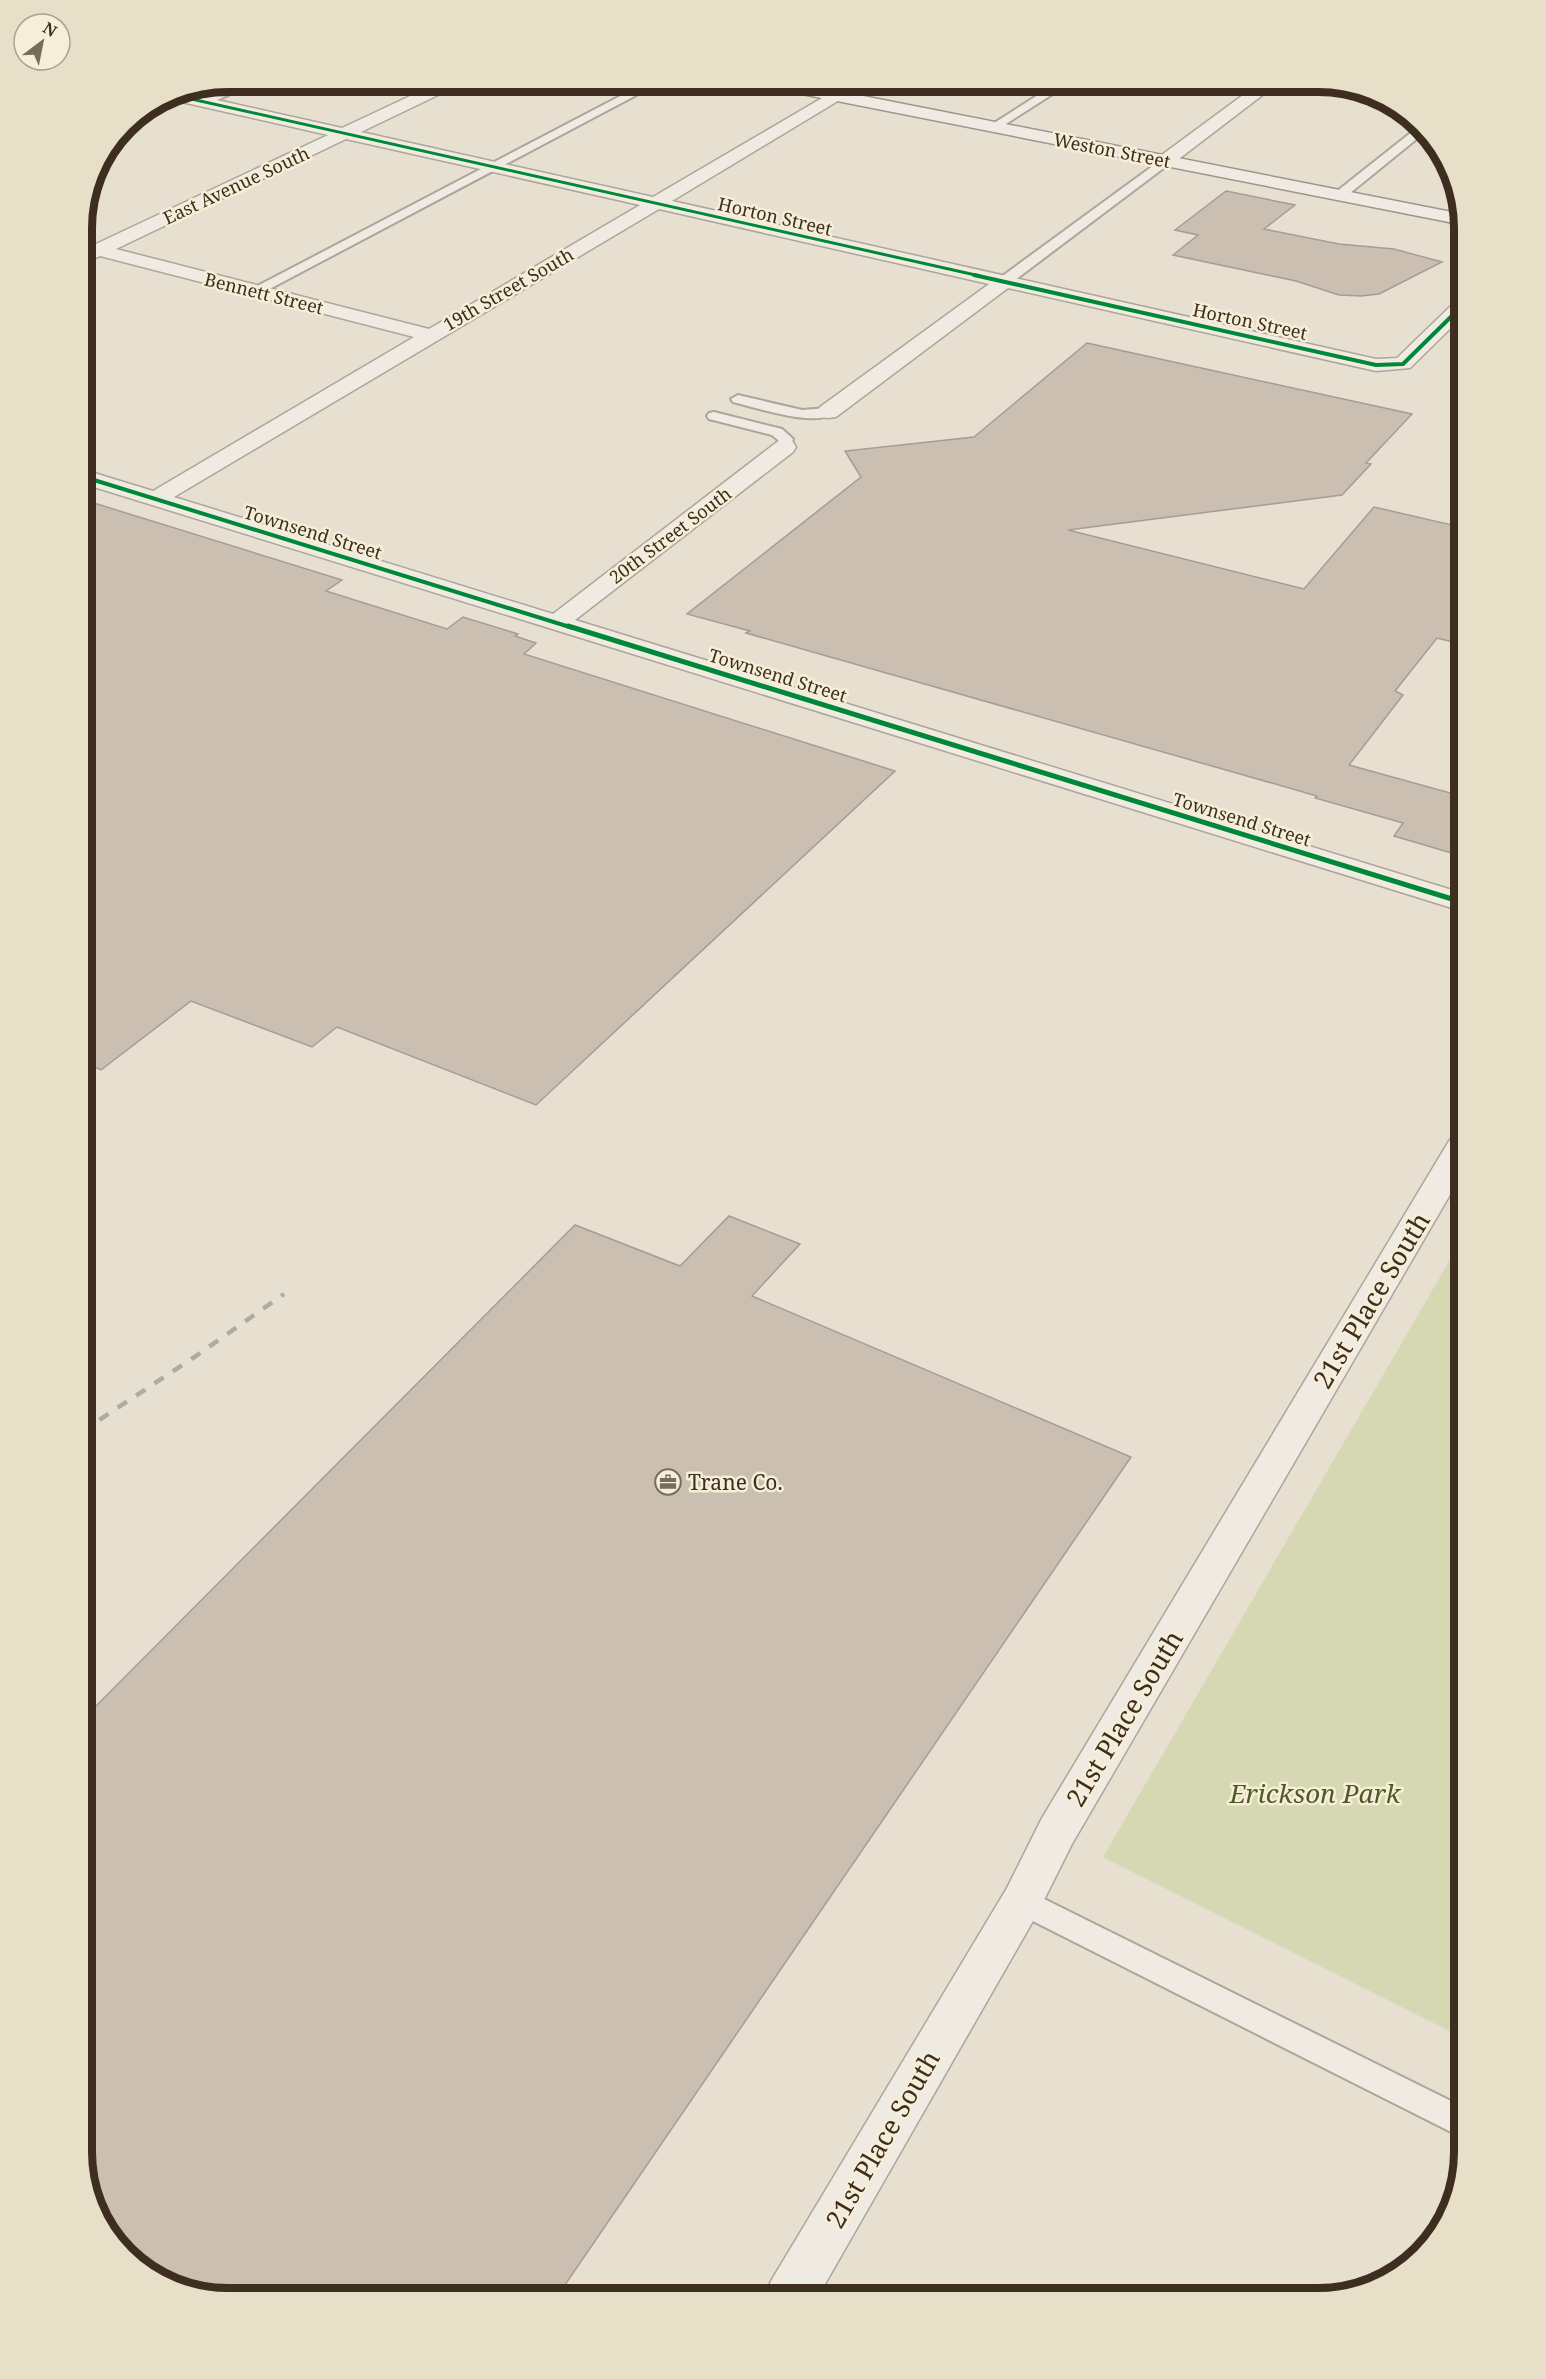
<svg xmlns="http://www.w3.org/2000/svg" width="1546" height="2379" font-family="'Noto Serif',serif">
<rect width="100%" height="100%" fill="#e7e0d1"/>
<!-- green -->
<path fill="#d6d7b3" d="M 1465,1234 L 1465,2039 L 1103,1857 Z"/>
<!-- building -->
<path fill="#cbbfb2" stroke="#a89c90" stroke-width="1.5" d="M 1226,191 L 1295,205 L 1264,229 L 1339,244 L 1394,249 L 1442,262 L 1379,294 L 1361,296 L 1339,295 L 1296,281 L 1173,255 L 1198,235 L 1175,230 Z
M 1087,343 L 1412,414 L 1366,463 L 1371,464 L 1342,495 L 1068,530 L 1304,589 L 1374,507 L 1465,528 L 1465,645 L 1437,638 L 1395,691 L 1403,695 L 1349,765 L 1465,797 L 1465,857 L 1394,836 L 1403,823 L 1315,798 L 1317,796 L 746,633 L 750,631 L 687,614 L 861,477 L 845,451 L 974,437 Z
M 81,499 L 342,580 L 326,591 L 447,629 L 463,617 L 518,634 L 515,636 L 536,643 L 524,654 L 895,771 L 536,1105 L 337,1027 L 312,1047 L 191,1001 L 101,1070 L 81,1061 Z
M 729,1216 L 800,1244 L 752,1296 L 1131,1457 L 556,2298 L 219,2298 L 147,2273 L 96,2216 L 81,2151 L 81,1721 L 575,1225 L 680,1266 Z"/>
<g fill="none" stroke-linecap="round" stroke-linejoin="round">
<!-- lane casing -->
<g stroke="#ada599" stroke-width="4">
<path id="lane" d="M 244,81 L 260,81 L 208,104 L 204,105 L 198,102 Z
M 649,81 L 663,81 L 260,294 L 250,294 L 248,291 Z
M 1060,81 L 1073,81 L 998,129 L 994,130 L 988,127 Z
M 1418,127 L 1424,133 L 1344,198 L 1336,198 L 1336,192 Z
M 1165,157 L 1169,158 L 1169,164 L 1007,286 L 997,286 L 995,283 L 997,280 Z
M 738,395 L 802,410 L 828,408 L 835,412 C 819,429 754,407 733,402 L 731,399 Z
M 714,412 L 782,429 L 793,439 L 790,450 L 780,450 L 778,440 L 772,435 L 709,419 L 707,416 L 709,413 Z
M 1022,1888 L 1465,2108 L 1465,2139 L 1011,1910 L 1007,1901 L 1011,1892 Z"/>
</g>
<!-- street casing -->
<g stroke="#ada599" stroke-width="3">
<path id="street" d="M 442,81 L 463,81 L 461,84 L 361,132 L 653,197 L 851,81 L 871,81 L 672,201 L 1376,359 L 1397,358 L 1458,299 L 1465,297 L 1465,314 L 1410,368 L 1376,371 L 1008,288 L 836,417 L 828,418 L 820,417 L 817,412 L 820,407 L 989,284 L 659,209 L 174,497 L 553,614 L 777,442 L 785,440 L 793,442 L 796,447 L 793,452 L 575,620 L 1465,894 L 1465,912 L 81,483 L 81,469 L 153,491 L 414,337 L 100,256 L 81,264 L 81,251 L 328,135 L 164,98 L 177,91 L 342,128 ZM 346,139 L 640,205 L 429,329 L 116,249 Z
M 1262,81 L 1281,81 L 1171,165 L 1159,165 L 1156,161 L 1159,157 Z
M 1465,1131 L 1465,1169 L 1072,1844 L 1037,1914 L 817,2298 L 764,2298 L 771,2281 L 1007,1888 L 1042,1818 L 1449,1141 L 1454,1134 Z"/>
</g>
<!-- secondary casing -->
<g stroke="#9c958a" stroke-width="3">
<path id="secondary" d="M 753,81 L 787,81 L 1462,214 L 1464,225 L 761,86 Z"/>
</g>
<!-- lane -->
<use href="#lane" fill="#efebe3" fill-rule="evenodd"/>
<!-- street -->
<use href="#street" fill="#efebe3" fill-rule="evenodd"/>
<!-- secondary -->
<use href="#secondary" fill="#efebe3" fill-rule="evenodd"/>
<!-- rail -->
<path stroke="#afaaa2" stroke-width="4.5" stroke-dasharray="11 11" stroke-linecap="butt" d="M 81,1432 L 196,1356 L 284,1294"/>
<!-- cycleway-far2 casing -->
<g stroke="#f7eed8" stroke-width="5">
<path id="cycleway-far2" d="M 169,94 L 980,276"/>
</g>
<!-- cycleway-far1 casing -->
<g stroke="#f7eed8" stroke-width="6">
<path id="cycleway-far1" d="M 974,275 L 1376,365 L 1403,364 L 1465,303
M 81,476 L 573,628"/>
</g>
<!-- cycleway casing -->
<g stroke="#f7eed8" stroke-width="8">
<path id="cycleway" d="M 568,626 L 1465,903"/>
</g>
<!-- cycleway-far2 -->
<use href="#cycleway-far2" stroke="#00873e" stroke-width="3"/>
<!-- cycleway-far1 -->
<use href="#cycleway-far1" stroke="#00873e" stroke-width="4"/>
<!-- cycleway -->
<use href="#cycleway" stroke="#00873e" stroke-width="5"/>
</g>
<!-- icons -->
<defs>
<g id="office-ring" transform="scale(1.35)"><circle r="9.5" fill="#f7eed8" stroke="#786c5e" stroke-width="1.5"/><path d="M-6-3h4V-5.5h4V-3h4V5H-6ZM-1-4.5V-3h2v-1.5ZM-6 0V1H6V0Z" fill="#786c5e"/></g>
</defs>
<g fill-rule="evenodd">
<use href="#office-ring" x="668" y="1482"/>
</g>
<g text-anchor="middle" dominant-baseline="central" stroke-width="5" stroke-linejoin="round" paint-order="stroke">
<!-- far-street labels -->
<g font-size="18" fill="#3d2e20" stroke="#f7eed8">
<text transform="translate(1112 150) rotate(11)">Weston Street</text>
<text transform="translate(236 185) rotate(-25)">East Avenue South</text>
<text transform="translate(775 216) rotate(13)">Horton Street</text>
<text transform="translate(508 289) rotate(-30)">19th Street South</text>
<text transform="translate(264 293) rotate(14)">Bennett Street</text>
<text transform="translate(1250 321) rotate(12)">Horton Street</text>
<text transform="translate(313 532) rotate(17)">Townsend Street</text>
<text transform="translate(670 535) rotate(-37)">20th Street South</text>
<text transform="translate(778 675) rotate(17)">Townsend Street</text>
<text transform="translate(1242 819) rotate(17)">Townsend Street</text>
</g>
<!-- poi labels -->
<g font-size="21" fill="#3d2e20" stroke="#f7eed8" text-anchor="start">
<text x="688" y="1482">Trane Co.</text>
</g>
<!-- near-street labels -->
<g font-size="26" fill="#3d2e20" stroke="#f7eed8">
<text transform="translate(1371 1300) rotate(-59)">21st Place South</text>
<text transform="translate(1124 1718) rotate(-59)">21st Place South</text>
<text transform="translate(882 2139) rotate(-60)">21st Place South</text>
</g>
<!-- near-park labels -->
<g font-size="26" font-style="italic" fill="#4d5a26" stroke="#f7eed8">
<text x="1315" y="1793">Erickson Park</text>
</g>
</g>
<!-- crop -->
<path d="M0 0H1546V2379H0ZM228 92H1318A136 136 0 0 1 1454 228V2152A136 136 0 0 1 1318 2288H228A136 136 0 0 1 92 2152V228A136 136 0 0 1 228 92Z" fill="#e8dfc9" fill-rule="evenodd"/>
<path fill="none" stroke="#3d2e20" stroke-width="8" d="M228 92H1318A136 136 0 0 1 1454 228V2152A136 136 0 0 1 1318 2288H228A136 136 0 0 1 92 2152V228A136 136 0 0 1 228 92Z"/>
<!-- north arrow -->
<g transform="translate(42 42) rotate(32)"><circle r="28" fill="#f7eed8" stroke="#ada18e" stroke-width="1.5"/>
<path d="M0-4.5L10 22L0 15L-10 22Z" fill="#786c5e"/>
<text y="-9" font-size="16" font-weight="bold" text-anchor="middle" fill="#3d2e20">N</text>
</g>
</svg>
